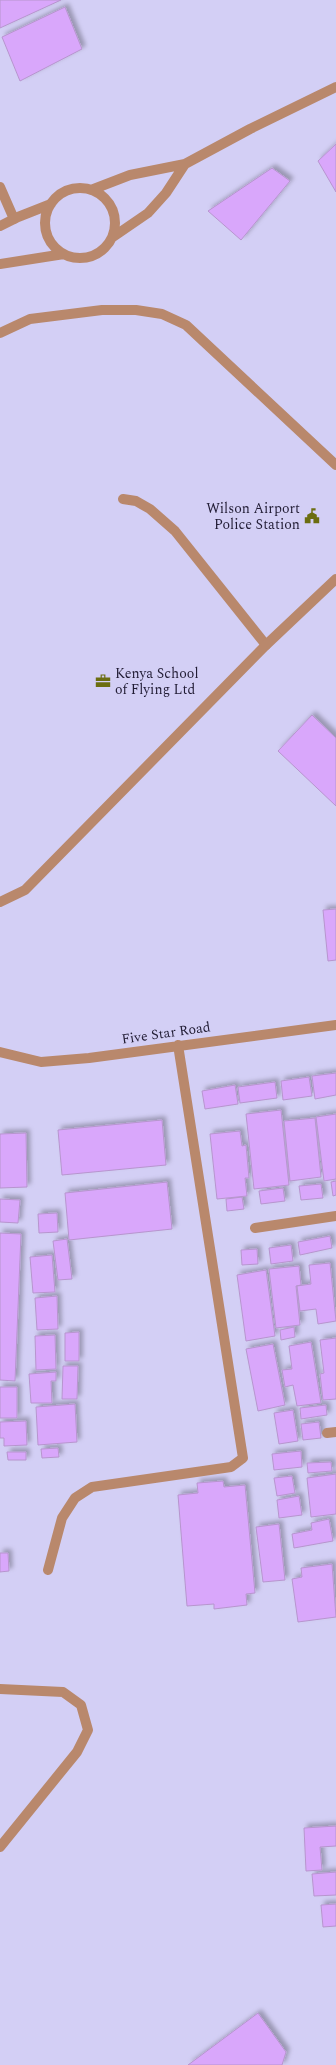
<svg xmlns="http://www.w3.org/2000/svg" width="336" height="2065" font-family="Spectral,serif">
<defs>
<filter id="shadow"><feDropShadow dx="3.5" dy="-3.5" stdDeviation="2" flood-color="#0004"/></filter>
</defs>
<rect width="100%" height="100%" fill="#d3cff5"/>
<!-- building -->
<path fill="#d9a7fb" stroke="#b795ce" filter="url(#shadow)" d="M 0,0 L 61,0 L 0,28 Z
M 65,7 L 82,49 L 20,81 L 2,37 Z
M 336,144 L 336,192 L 318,161 Z
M 272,168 L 290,181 L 241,240 L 208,211 Z
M 312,715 L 336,738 L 336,806 L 278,751 Z
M 336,909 L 336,960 L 328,961 L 323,910 Z
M 336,1073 L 336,1095 L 315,1099 L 312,1076 Z
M 309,1077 L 312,1096 L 283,1100 L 281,1081 Z
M 275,1082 L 277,1098 L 240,1103 L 238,1087 Z
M 235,1085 L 238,1104 L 205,1109 L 202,1091 Z
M 281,1110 L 289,1185 L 254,1189 L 246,1114 Z
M 336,1114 L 336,1179 L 324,1181 L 316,1117 Z
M 315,1118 L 321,1177 L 290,1181 L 284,1121 Z
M 162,1120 L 166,1165 L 62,1175 L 58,1130 Z
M 240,1131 L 242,1146 L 246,1145 L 249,1178 L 245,1178 L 247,1196 L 217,1199 L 210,1134 Z
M 26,1133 L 27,1187 L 0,1188 L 0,1134 Z
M 336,1181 L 336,1195 L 333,1196 L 331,1182 Z
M 167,1182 L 172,1229 L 69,1240 L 65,1193 Z
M 321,1184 L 323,1198 L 301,1200 L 299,1186 Z
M 283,1188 L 285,1201 L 261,1204 L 259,1191 Z
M 242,1197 L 244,1209 L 227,1211 L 226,1199 Z
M 0,1199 L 20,1200 L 18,1223 L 0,1222 Z
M 57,1213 L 58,1232 L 39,1233 L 38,1214 Z
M 0,1233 L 21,1234 L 15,1381 L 0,1380 Z
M 330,1236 L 332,1248 L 300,1255 L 298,1242 Z
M 67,1239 L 72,1279 L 58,1280 L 53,1241 Z
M 291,1245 L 293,1261 L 271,1264 L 269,1248 Z
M 257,1249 L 258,1264 L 242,1265 L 241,1250 Z
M 52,1255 L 55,1292 L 33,1293 L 30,1257 Z
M 330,1263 L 336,1321 L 318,1324 L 316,1309 L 300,1311 L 297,1286 L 311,1284 L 309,1265 Z
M 299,1266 L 301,1285 L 296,1286 L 300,1325 L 276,1328 L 269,1269 Z
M 266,1270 L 275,1336 L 246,1341 L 237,1275 Z
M 57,1296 L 58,1329 L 37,1330 L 35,1298 Z
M 294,1327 L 295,1337 L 281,1340 L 280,1330 Z
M 79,1332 L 79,1361 L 65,1361 L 65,1333 Z
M 55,1335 L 56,1369 L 36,1370 L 35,1336 Z
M 336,1338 L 336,1399 L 323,1400 L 320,1374 L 324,1373 L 320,1340 Z
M 311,1342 L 321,1403 L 297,1406 L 293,1385 L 285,1387 L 282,1370 L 292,1369 L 289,1346 Z
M 273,1344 L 285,1405 L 258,1411 L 246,1349 Z
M 63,1366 L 78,1366 L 77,1399 L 62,1399 Z
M 56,1372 L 56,1381 L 51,1381 L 52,1403 L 31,1403 L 29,1374 Z
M 0,1387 L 17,1387 L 17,1418 L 0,1418 Z
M 75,1404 L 77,1442 L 38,1445 L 36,1407 Z
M 326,1405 L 327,1415 L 301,1419 L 300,1408 Z
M 293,1410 L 298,1441 L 279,1444 L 274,1413 Z
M 26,1421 L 27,1445 L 4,1446 L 4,1438 L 0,1438 L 0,1422 Z
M 319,1422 L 321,1438 L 303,1440 L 301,1424 Z
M 58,1448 L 59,1457 L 42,1458 L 41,1449 Z
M 301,1451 L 302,1467 L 274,1470 L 272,1454 Z
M 7,1452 L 26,1452 L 26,1460 L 8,1460 Z
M 331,1462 L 332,1471 L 308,1473 L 307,1463 Z
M 336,1474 L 336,1514 L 311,1517 L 307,1478 Z
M 292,1476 L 295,1493 L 277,1496 L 274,1478 Z
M 223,1481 L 224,1487 L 245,1485 L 255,1593 L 246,1594 L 247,1605 L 214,1609 L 214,1604 L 187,1606 L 178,1495 L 198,1493 L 197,1483 Z
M 299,1496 L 302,1515 L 279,1518 L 277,1500 Z
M 329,1519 L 333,1541 L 294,1548 L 292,1534 L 312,1530 L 311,1523 Z
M 279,1524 L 285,1580 L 263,1582 L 256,1527 Z
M 0,1553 L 8,1553 L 9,1571 L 0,1572 Z
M 332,1564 L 336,1617 L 298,1622 L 292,1579 L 302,1577 L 301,1568 Z
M 336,1826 L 336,1846 L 320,1847 L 322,1870 L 306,1871 L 304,1828 Z
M 336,1872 L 336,1895 L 314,1896 L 312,1874 Z
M 336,1904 L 336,1926 L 323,1927 L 321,1905 Z
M 258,2013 L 286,2052 L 282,2065 L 188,2065 Z"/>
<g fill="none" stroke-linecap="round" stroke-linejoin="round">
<!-- service -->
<path stroke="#b9886c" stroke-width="10" d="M 0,187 L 14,219
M 0,333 L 30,319 L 102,310 L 136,310 L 162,314 L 186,325 L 336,465
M 123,499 L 136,501 L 150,509 L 175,531 L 266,645
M 0,1689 L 63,1692 L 81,1705 L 88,1730 L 77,1752 L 0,1847"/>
<!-- minor -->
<path stroke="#b9886c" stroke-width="10" d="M 185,164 L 250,129 L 336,87
M45 223a35 35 0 1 1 70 0a35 35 0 1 1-70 0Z
M 91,190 L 130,175 L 185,164 L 166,193 L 148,213 L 113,237
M 0,226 L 18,217 L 51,204
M 0,264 L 64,254
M 0,902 L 25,890 L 266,645 L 336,579
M 0,1052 L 41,1062 L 89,1058 L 336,1025
M 255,1228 L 336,1216
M 327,1433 L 336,1432
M 48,1570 L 62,1518 L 75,1498 L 92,1487 L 231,1467 L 243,1458 L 178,1045"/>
</g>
<!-- icons -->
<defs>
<g id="civic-bare" transform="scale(1.2)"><path d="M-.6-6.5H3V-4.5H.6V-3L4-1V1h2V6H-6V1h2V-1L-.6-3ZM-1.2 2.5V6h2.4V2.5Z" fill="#6b6d10" stroke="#d3cff5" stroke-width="2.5" paint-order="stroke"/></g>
<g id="office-bare" transform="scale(1.2)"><path d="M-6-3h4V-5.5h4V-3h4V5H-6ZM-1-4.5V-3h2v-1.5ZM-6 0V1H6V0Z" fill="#6b6d10" stroke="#d3cff5" stroke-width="2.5" paint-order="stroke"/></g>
</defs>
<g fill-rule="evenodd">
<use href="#civic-bare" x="312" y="516"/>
<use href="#office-bare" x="103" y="681"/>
</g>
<g text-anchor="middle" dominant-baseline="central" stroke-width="4" stroke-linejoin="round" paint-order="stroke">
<!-- poi labels -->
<g font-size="14" fill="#211c34" stroke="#d3cff5" text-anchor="end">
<text x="300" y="508">Wilson Airport<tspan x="300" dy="16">Police Station</tspan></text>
<text x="115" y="673" text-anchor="start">Kenya School<tspan x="115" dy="16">of Flying Ltd</tspan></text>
</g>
<!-- street labels -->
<g font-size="14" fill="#211c34" stroke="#d3cff5">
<text transform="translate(166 1033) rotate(-8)">Five Star Road</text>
</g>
</g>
</svg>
